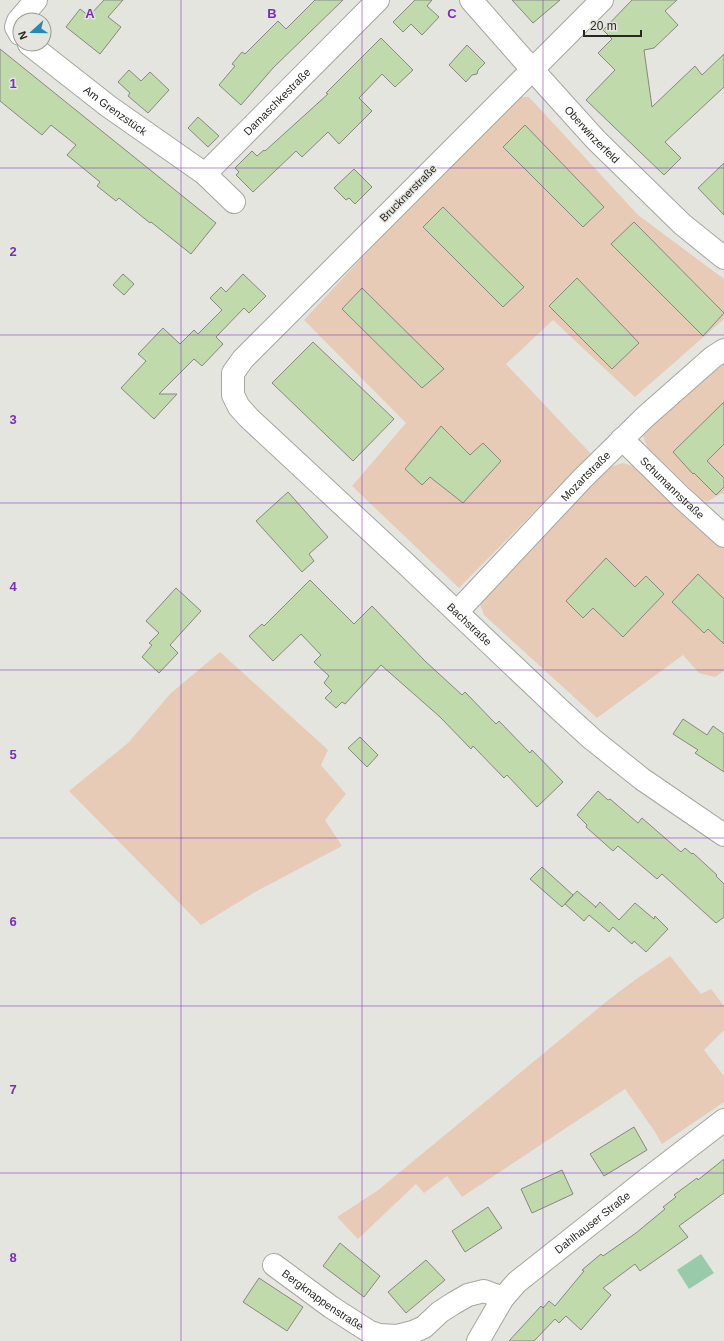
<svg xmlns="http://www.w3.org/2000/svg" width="724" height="1341" font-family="Helvetica,sans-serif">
<rect width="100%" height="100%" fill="#e5e5df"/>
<!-- green -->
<path fill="#e7cbb6" d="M 519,97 L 529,97 L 638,215 L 724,279 L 724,319 L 635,397 L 553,320 L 506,364 L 591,454 L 459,588 L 352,486 L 406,423 L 304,320 L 406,210 Z
M 724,364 L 724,494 L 722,493 L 707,502 L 701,499 L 647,447 L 641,430 L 694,386 Z
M 623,463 L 636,467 L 724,548 L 724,671 L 715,677 L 699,673 L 683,655 L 597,718 L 484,615 L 480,604 L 607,468 Z
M 220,652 L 328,750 L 321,765 L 346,794 L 325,820 L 342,846 L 257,891 L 201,925 L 69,791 L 128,743 L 171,693 Z
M 670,956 L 701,994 L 711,989 L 724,1006 L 724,1030 L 704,1050 L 724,1076 L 724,1102 L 662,1144 L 655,1132 L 625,1089 L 462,1197 L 447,1176 L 424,1193 L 416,1184 L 358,1239 L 337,1217 L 377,1191 L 607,1001 L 635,980 Z"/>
<!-- water -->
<path fill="#99caaa" d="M 701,1254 L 714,1273 L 689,1289 L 677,1270 Z"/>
<!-- building -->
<path fill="#c0daac" stroke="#858883" d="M 104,0 L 123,0 L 108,17 L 121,27 L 100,54 L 66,27 L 80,9 L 89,16 Z
M 315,0 L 343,0 L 273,68 L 241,105 L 219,85 L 235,66 L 232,64 L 242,52 L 245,54 L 278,21 L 286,29 Z
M 415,0 L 432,0 L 427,6 L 439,17 L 422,35 L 411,24 L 403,32 L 393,22 Z
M 512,0 L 560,0 L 533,23 Z
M 632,0 L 677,0 L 665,11 L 678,25 L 654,48 L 644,50 L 652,107 L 695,66 L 702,75 L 724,54 L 724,87 L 665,142 L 681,158 L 664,175 L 586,100 L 615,70 L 598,53 L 612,39 L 603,30 Z
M 381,38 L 413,70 L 395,87 L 382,74 L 359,98 L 372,111 L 339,144 L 328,132 L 302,157 L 296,151 L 253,192 L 236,175 L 239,172 L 235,168 L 252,151 L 257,156 L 264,150 L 265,151 L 328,94 L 326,93 Z
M 467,45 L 485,63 L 478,70 L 477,74 L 472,75 L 466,82 L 449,65 Z
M 0,49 L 216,223 L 191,254 L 151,222 L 150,223 L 119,198 L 116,201 L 97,186 L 100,182 L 67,155 L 76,145 L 51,125 L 42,135 L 0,101 Z
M 129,70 L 141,81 L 150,72 L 169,90 L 148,113 L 128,96 L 130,93 L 118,82 Z
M 198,117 L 219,136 L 208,147 L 188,128 Z
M 525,125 L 604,207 L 583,227 L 503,147 Z
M 724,163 L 724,215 L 698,188 Z
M 354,169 L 372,187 L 355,204 L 349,198 L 346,200 L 334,188 Z
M 443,207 L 524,287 L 503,307 L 423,227 Z
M 634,222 L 724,313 L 703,336 L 611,244 Z
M 123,274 L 134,284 L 124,295 L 113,285 Z
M 243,274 L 266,296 L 249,313 L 244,308 L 216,337 L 223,344 L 202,366 L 194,359 L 159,394 L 177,394 L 154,419 L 121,388 L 146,361 L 138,354 L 163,328 L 180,344 L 194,330 L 198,334 L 222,310 L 210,298 L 221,287 L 226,292 Z
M 577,278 L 639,343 L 612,369 L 549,306 Z
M 362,288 L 444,369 L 422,388 L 342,309 Z
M 313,342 L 394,419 L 353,461 L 272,383 Z
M 724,402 L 724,444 L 707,461 L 724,478 L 724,487 L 716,495 L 694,473 L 693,474 L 673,452 Z
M 441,426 L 470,455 L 483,443 L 501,461 L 463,503 L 430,477 L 422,485 L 405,469 Z
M 288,492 L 328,537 L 309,554 L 314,561 L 302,572 L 256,521 Z
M 606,558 L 635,587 L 646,576 L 664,594 L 623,637 L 593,608 L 583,618 L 566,601 Z
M 698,574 L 724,599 L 724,644 L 708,629 L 704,633 L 672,602 Z
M 310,580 L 354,624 L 372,606 L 425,661 L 462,695 L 465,692 L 496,724 L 499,721 L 530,753 L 532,750 L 563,782 L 537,807 L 507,775 L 504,778 L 473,746 L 471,749 L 440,717 L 381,665 L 345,704 L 342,702 L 336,708 L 325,698 L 332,691 L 324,683 L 329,676 L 314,662 L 321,655 L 301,634 L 273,661 L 249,636 L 262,624 L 264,626 Z
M 176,588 L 201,611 L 170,645 L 178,653 L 159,673 L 142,657 L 152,645 L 149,643 L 159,633 L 146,621 Z
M 683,719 L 707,735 L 713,726 L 724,734 L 724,772 L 695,753 L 698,750 L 673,734 Z
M 360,737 L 378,755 L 367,767 L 348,748 Z
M 598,791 L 608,800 L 610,799 L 638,823 L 642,818 L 681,852 L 685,848 L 692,854 L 693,853 L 717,875 L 716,876 L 724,884 L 724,917 L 716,923 L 662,874 L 657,879 L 618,846 L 613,851 L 586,827 L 587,825 L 577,815 Z
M 542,867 L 573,895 L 562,907 L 530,879 Z
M 577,891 L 596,907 L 595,908 L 600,902 L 619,920 L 635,903 L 654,919 L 655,916 L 668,929 L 646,952 L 634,941 L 632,944 L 613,927 L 609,932 L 589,915 L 584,921 L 565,904 Z
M 634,1127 L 647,1150 L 604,1176 L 590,1154 Z
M 724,1159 L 724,1193 L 679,1226 L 688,1237 L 640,1271 L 635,1264 L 603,1288 L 611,1295 L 581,1330 L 566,1316 L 559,1323 L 555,1319 L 534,1341 L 509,1341 L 541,1306 L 543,1308 L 549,1301 L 555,1306 L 584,1271 L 582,1270 L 601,1254 L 603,1256 L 636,1233 L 665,1209 L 663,1207 L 676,1197 L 674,1195 L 697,1178 L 698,1180 Z
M 562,1170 L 573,1194 L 532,1213 L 521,1189 Z
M 488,1207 L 502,1228 L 465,1252 L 452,1231 Z
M 340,1243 L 380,1276 L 364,1297 L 323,1266 Z
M 426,1260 L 445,1280 L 406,1313 L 388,1292 Z
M 259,1278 L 303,1307 L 287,1331 L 243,1302 Z"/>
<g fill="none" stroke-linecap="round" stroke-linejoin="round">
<!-- minor casing -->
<g stroke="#a6a6a0" stroke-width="24">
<g id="minor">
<path id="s1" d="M 471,0 L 522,58 L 596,140 L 682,224 L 724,258"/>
<path id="s2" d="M 602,0 L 243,359 L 233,373 L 233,395 L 239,407 L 249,418 L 405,563 L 559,709 L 592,739 L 642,779 L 724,835"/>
<path d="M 20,34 L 16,27 L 18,21 L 36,0"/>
<path id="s3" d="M 29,44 L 108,106 L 205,174 L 234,202"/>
<path id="s4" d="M 205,174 L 378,0"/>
<path id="s5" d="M 622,439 L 681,497 L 724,536"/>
<path id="s6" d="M 457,612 L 582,479 L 645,417 L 713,357 L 724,350"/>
<path id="s7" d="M 274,1265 L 331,1307 L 370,1332 L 379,1335 L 397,1336 L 413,1332 L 424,1327 L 440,1312 L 454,1303 L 468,1295 L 484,1291 L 503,1298"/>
<path id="s8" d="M 478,1341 L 503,1298 L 517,1282 L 646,1180 L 724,1120"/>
</g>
</g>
<!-- minor -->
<use href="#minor" stroke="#fff" stroke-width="22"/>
</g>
<!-- grid -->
<path fill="none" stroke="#7b2cbf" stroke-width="1" stroke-opacity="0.55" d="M 181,0 L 181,1341M 362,0 L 362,1341M 543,0 L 543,1341M 0,168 L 724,168M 0,335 L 724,335M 0,503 L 724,503M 0,670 L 724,670M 0,838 L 724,838M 0,1006 L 724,1006M 0,1173 L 724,1173"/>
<g text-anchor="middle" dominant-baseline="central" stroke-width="3" stroke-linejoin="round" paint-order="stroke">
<!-- street labels -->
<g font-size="11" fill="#272724" stroke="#e5e5df">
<text stroke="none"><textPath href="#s4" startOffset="102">Damaschkestraße</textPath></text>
<text stroke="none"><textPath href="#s3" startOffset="109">Am Grenzstück</textPath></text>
<text stroke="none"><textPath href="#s1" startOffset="181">Oberwinzerfeld</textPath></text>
<text transform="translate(408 193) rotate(-45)">Brucknerstraße</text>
<text stroke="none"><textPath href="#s6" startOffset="187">Mozartstraße</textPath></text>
<text stroke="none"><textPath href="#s5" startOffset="70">Schumannstraße</textPath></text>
<text stroke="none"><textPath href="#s2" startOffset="877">Bachstraße</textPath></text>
<text stroke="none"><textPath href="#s8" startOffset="167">Dahlhauser Straße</textPath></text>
<text stroke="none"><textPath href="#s7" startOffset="60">Bergknappenstraße</textPath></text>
</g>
</g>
<g font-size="13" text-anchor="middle" font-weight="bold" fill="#7b2cbf" stroke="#e5e5df" stroke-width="3" stroke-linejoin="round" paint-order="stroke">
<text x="90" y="18">A</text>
<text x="272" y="18">B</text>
<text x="452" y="18">C</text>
<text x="13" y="88">1</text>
<text x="13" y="256">2</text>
<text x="13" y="424">3</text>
<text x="13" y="591">4</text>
<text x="13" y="759">5</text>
<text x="13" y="926">6</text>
<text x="13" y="1094">7</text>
<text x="13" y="1262">8</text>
</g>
<!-- north arrow -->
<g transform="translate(32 32) rotate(249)"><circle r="19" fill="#e5e5df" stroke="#999994"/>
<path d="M0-3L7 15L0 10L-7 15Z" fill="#238bb3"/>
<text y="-6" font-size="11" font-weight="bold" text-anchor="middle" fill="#272724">N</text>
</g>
<!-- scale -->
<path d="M584 30v6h57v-6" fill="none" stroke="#272724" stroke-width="2"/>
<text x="590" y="30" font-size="12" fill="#272724" stroke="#e5e5df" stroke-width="3" paint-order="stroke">20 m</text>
</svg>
